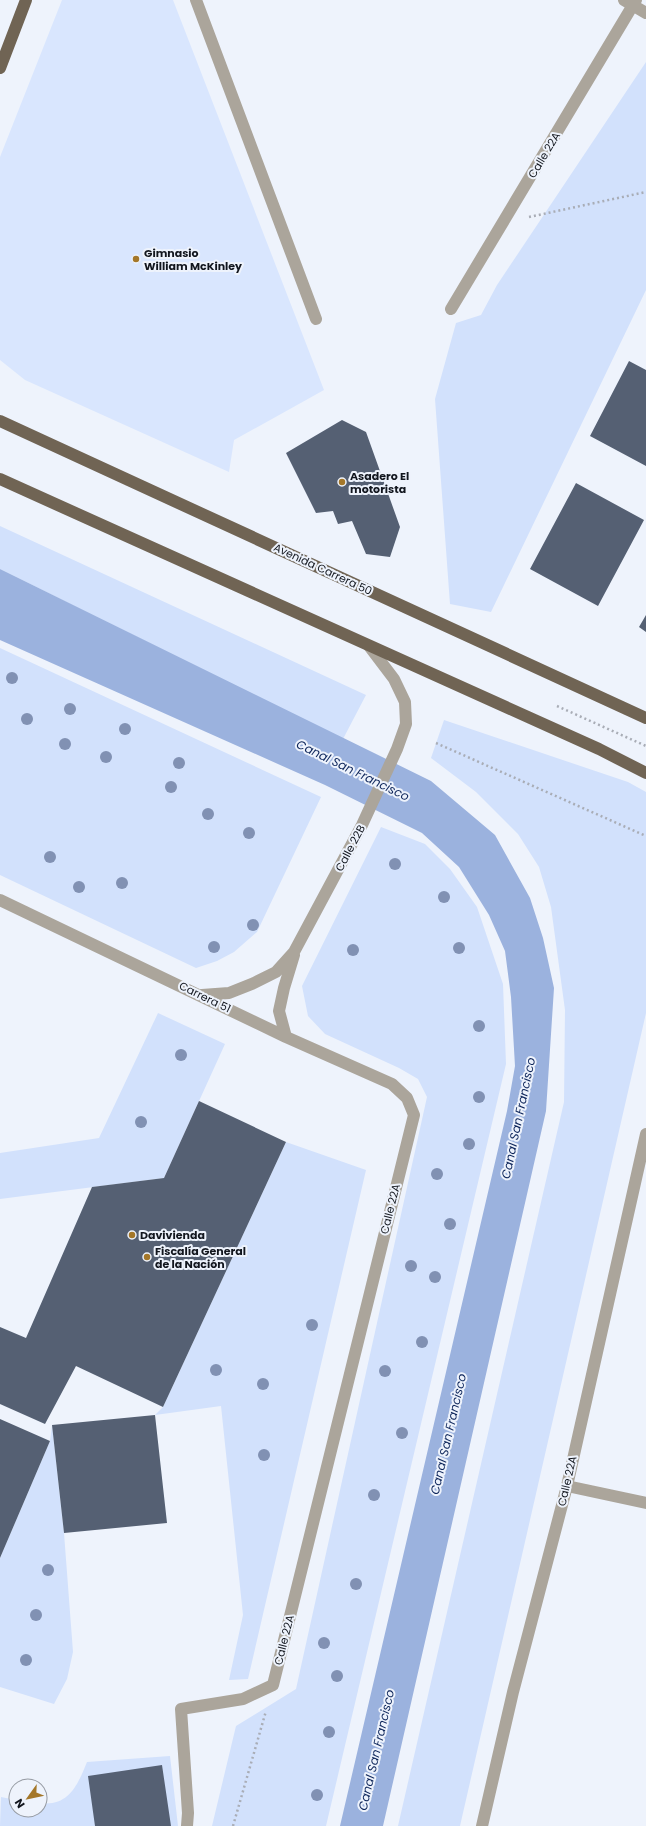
<svg xmlns="http://www.w3.org/2000/svg" width="646" height="1826" font-family="Poppins,sans-serif">
<rect width="100%" height="100%" fill="#eef3fc"/>
<!-- built -->
<path fill="#d9e6fe" d="M 62,0 L 173,0 L 324,390 L 234,440 L 229,472 L 25,380 L 0,360 L 0,157 Z"/>
<!-- green -->
<path fill="#d2e1fc" d="M 646,62 L 646,290 L 491,612 L 450,604 L 435,399 L 456,323 L 481,315 L 497,285 Z
M 0,526 L 366,695 L 343,739 L 0,569 Z
M 0,648 L 321,797 L 257,932 L 234,952 L 217,961 L 196,968 L 0,875 Z
M 444,720 L 628,782 L 646,792 L 646,1013 L 460,1826 L 398,1826 L 564,1102 L 565,1010 L 551,907 L 539,867 L 518,834 L 476,792 L 431,758 Z
M 381,827 L 425,844 L 450,869 L 477,907 L 503,984 L 506,1064 L 326,1826 L 212,1826 L 236,1726 L 296,1689 L 427,1097 L 418,1079 L 399,1068 L 325,1034 L 308,1016 L 302,986 Z
M 158,1013 L 225,1044 L 164,1178 L 0,1199 L 0,1153 L 99,1138 Z
M 286,1142 L 366,1170 L 248,1679 L 229,1680 L 243,1615 L 221,1406 L 155,1415 L 163,1407 Z
M 52,1425 L 64,1533 L 73,1652 L 67,1679 L 54,1704 L 0,1687 L 0,1558 L 50,1441 Z
M 170,1756 L 178,1826 L 0,1826 L 1,1797 L 16,1800 L 16,1810 L 40,1810 L 40,1803 C 69,1807 78,1784 87,1762 Z"/>
<!-- water -->
<path fill="#9bb2de" d="M 0,569 L 431,781 L 495,835 L 530,898 L 543,938 L 554,988 L 546,1111 L 383,1826 L 340,1826 L 507,1111 L 515,1066 L 511,997 L 505,951 L 489,915 L 459,867 L 422,833 L 325,785 L 0,640 Z"/>
<!-- building -->
<path fill="#556073" d="M 629,361 L 646,370 L 646,466 L 590,436 Z
M 342,420 L 366,432 L 400,527 L 390,557 L 366,554 L 352,521 L 338,524 L 333,511 L 316,513 L 286,453 Z
M 576,483 L 644,520 L 598,606 L 530,569 Z
M 646,615 L 646,632 L 639,627 Z
M 199,1101 L 286,1142 L 163,1407 L 76,1366 L 45,1424 L 0,1404 L 0,1327 L 26,1338 L 92,1187 L 164,1178 Z
M 155,1415 L 167,1523 L 64,1533 L 52,1425 Z
M 0,1419 L 50,1441 L 0,1558 Z
M 162,1765 L 171,1826 L 95,1826 L 88,1776 Z"/>
<g fill="none" stroke-linecap="round" stroke-linejoin="round">
<!-- path -->
<path stroke="#a9adb6" stroke-width="2.5" stroke-dasharray="2 3" stroke-linecap="butt" d="M 529,217 L 646,192
M 557,706 L 646,746
M 436,743 L 646,836
M 233,1826 L 266,1711"/>
<!-- minor -->
<path stroke="#aba59b" stroke-width="12" d="M 196,0 L 316,319
M 624,0 L 646,13
M 451,309 L 636,0
M 0,900 L 286,1037 L 392,1084 L 407,1098 L 414,1115 L 273,1685 L 243,1699 L 181,1709 L 188,1813 L 187,1826
M 202,995 L 229,993 L 254,983 L 276,972 L 294,952 L 362,825 L 397,749 L 406,724 L 405,702 L 394,679 L 369,646
M 286,1037 L 279,1011 L 284,988 L 294,955
M 567,1486 L 646,1503
M 482,1826 L 513,1692 L 567,1486 L 646,1134"/>
<!-- major -->
<path stroke="#706454" stroke-width="12" d="M 0,68 L 26,0
M 0,421 L 646,718
M 0,479 L 599,749 L 646,773"/>
</g>
<!-- trees -->
<g fill="#8191b3">
<circle cx="12" cy="678" r="6"/>
<circle cx="70" cy="709" r="6"/>
<circle cx="27" cy="719" r="6"/>
<circle cx="125" cy="729" r="6"/>
<circle cx="65" cy="744" r="6"/>
<circle cx="106" cy="757" r="6"/>
<circle cx="179" cy="763" r="6"/>
<circle cx="171" cy="787" r="6"/>
<circle cx="208" cy="814" r="6"/>
<circle cx="249" cy="833" r="6"/>
<circle cx="50" cy="857" r="6"/>
<circle cx="395" cy="864" r="6"/>
<circle cx="122" cy="883" r="6"/>
<circle cx="79" cy="887" r="6"/>
<circle cx="444" cy="897" r="6"/>
<circle cx="253" cy="925" r="6"/>
<circle cx="214" cy="947" r="6"/>
<circle cx="459" cy="948" r="6"/>
<circle cx="353" cy="950" r="6"/>
<circle cx="479" cy="1026" r="6"/>
<circle cx="181" cy="1055" r="6"/>
<circle cx="479" cy="1097" r="6"/>
<circle cx="141" cy="1122" r="6"/>
<circle cx="469" cy="1144" r="6"/>
<circle cx="437" cy="1174" r="6"/>
<circle cx="450" cy="1224" r="6"/>
<circle cx="411" cy="1266" r="6"/>
<circle cx="435" cy="1277" r="6"/>
<circle cx="312" cy="1325" r="6"/>
<circle cx="422" cy="1342" r="6"/>
<circle cx="216" cy="1370" r="6"/>
<circle cx="385" cy="1371" r="6"/>
<circle cx="263" cy="1384" r="6"/>
<circle cx="402" cy="1433" r="6"/>
<circle cx="264" cy="1455" r="6"/>
<circle cx="374" cy="1495" r="6"/>
<circle cx="48" cy="1570" r="6"/>
<circle cx="356" cy="1584" r="6"/>
<circle cx="36" cy="1615" r="6"/>
<circle cx="324" cy="1643" r="6"/>
<circle cx="26" cy="1660" r="6"/>
<circle cx="337" cy="1676" r="6"/>
<circle cx="329" cy="1732" r="6"/>
<circle cx="317" cy="1795" r="6"/>
</g>
<!-- markers -->
<g fill="#a47729" stroke="#eef3fc" stroke-width="1.5">
<circle cx="136" cy="259" r="4"/>
<circle cx="342" cy="482" r="4"/>
<circle cx="132" cy="1235" r="4"/>
<circle cx="147" cy="1257" r="4"/>
</g>
<g text-anchor="middle" dominant-baseline="central" stroke-width="4" stroke-linejoin="round" paint-order="stroke">
<!-- street labels -->
<g font-size="11" fill="#12161e" stroke="#eef3fc">
<text transform="translate(544 155) rotate(-59)">Calle 22A</text>
<text transform="translate(323 569) rotate(25)">Avenida Carrera 50</text>
<text transform="translate(350 848) rotate(-62)">Calle 22B</text>
<text transform="translate(205 997) rotate(26)">Carrera 51</text>
<text transform="translate(390 1209) rotate(-76)">Calle 22A</text>
<text transform="translate(567 1481) rotate(-77)">Calle 22A</text>
<text transform="translate(284 1640) rotate(-76)">Calle 22A</text>
</g>
<!-- poi labels -->
<g font-size="11" font-weight="bold" fill="#12161e" stroke="#eef3fc" text-anchor="start">
<text x="144" y="253">Gimnasio<tspan x="144" dy="13">William McKinley</tspan></text>
<text x="350" y="476">Asadero El<tspan x="350" dy="13">motorista</tspan></text>
<text x="140" y="1235">Davivienda</text>
<text x="155" y="1251">Fiscalía General<tspan x="155" dy="13">de la Nación</tspan></text>
</g>
<!-- water labels -->
<g font-size="12" font-style="italic" fill="#0d255a" stroke="#eef3fc">
<text transform="translate(353 770) rotate(26)">Canal San Francisco</text>
<text transform="translate(518 1118) rotate(-78)">Canal San Francisco</text>
<text transform="translate(448 1434) rotate(-77)">Canal San Francisco</text>
<text transform="translate(376 1750) rotate(-77)">Canal San Francisco</text>
</g>
</g>
<!-- north arrow -->
<g transform="translate(28 1798) rotate(237)"><circle r="19" fill="#eef3fc" stroke="#969ba3"/>
<path d="M0-3L7 15L0 10L-7 15Z" fill="#a47729"/>
<text y="-6" font-size="11" font-weight="bold" text-anchor="middle" fill="#12161e">N</text>
</g>
</svg>
